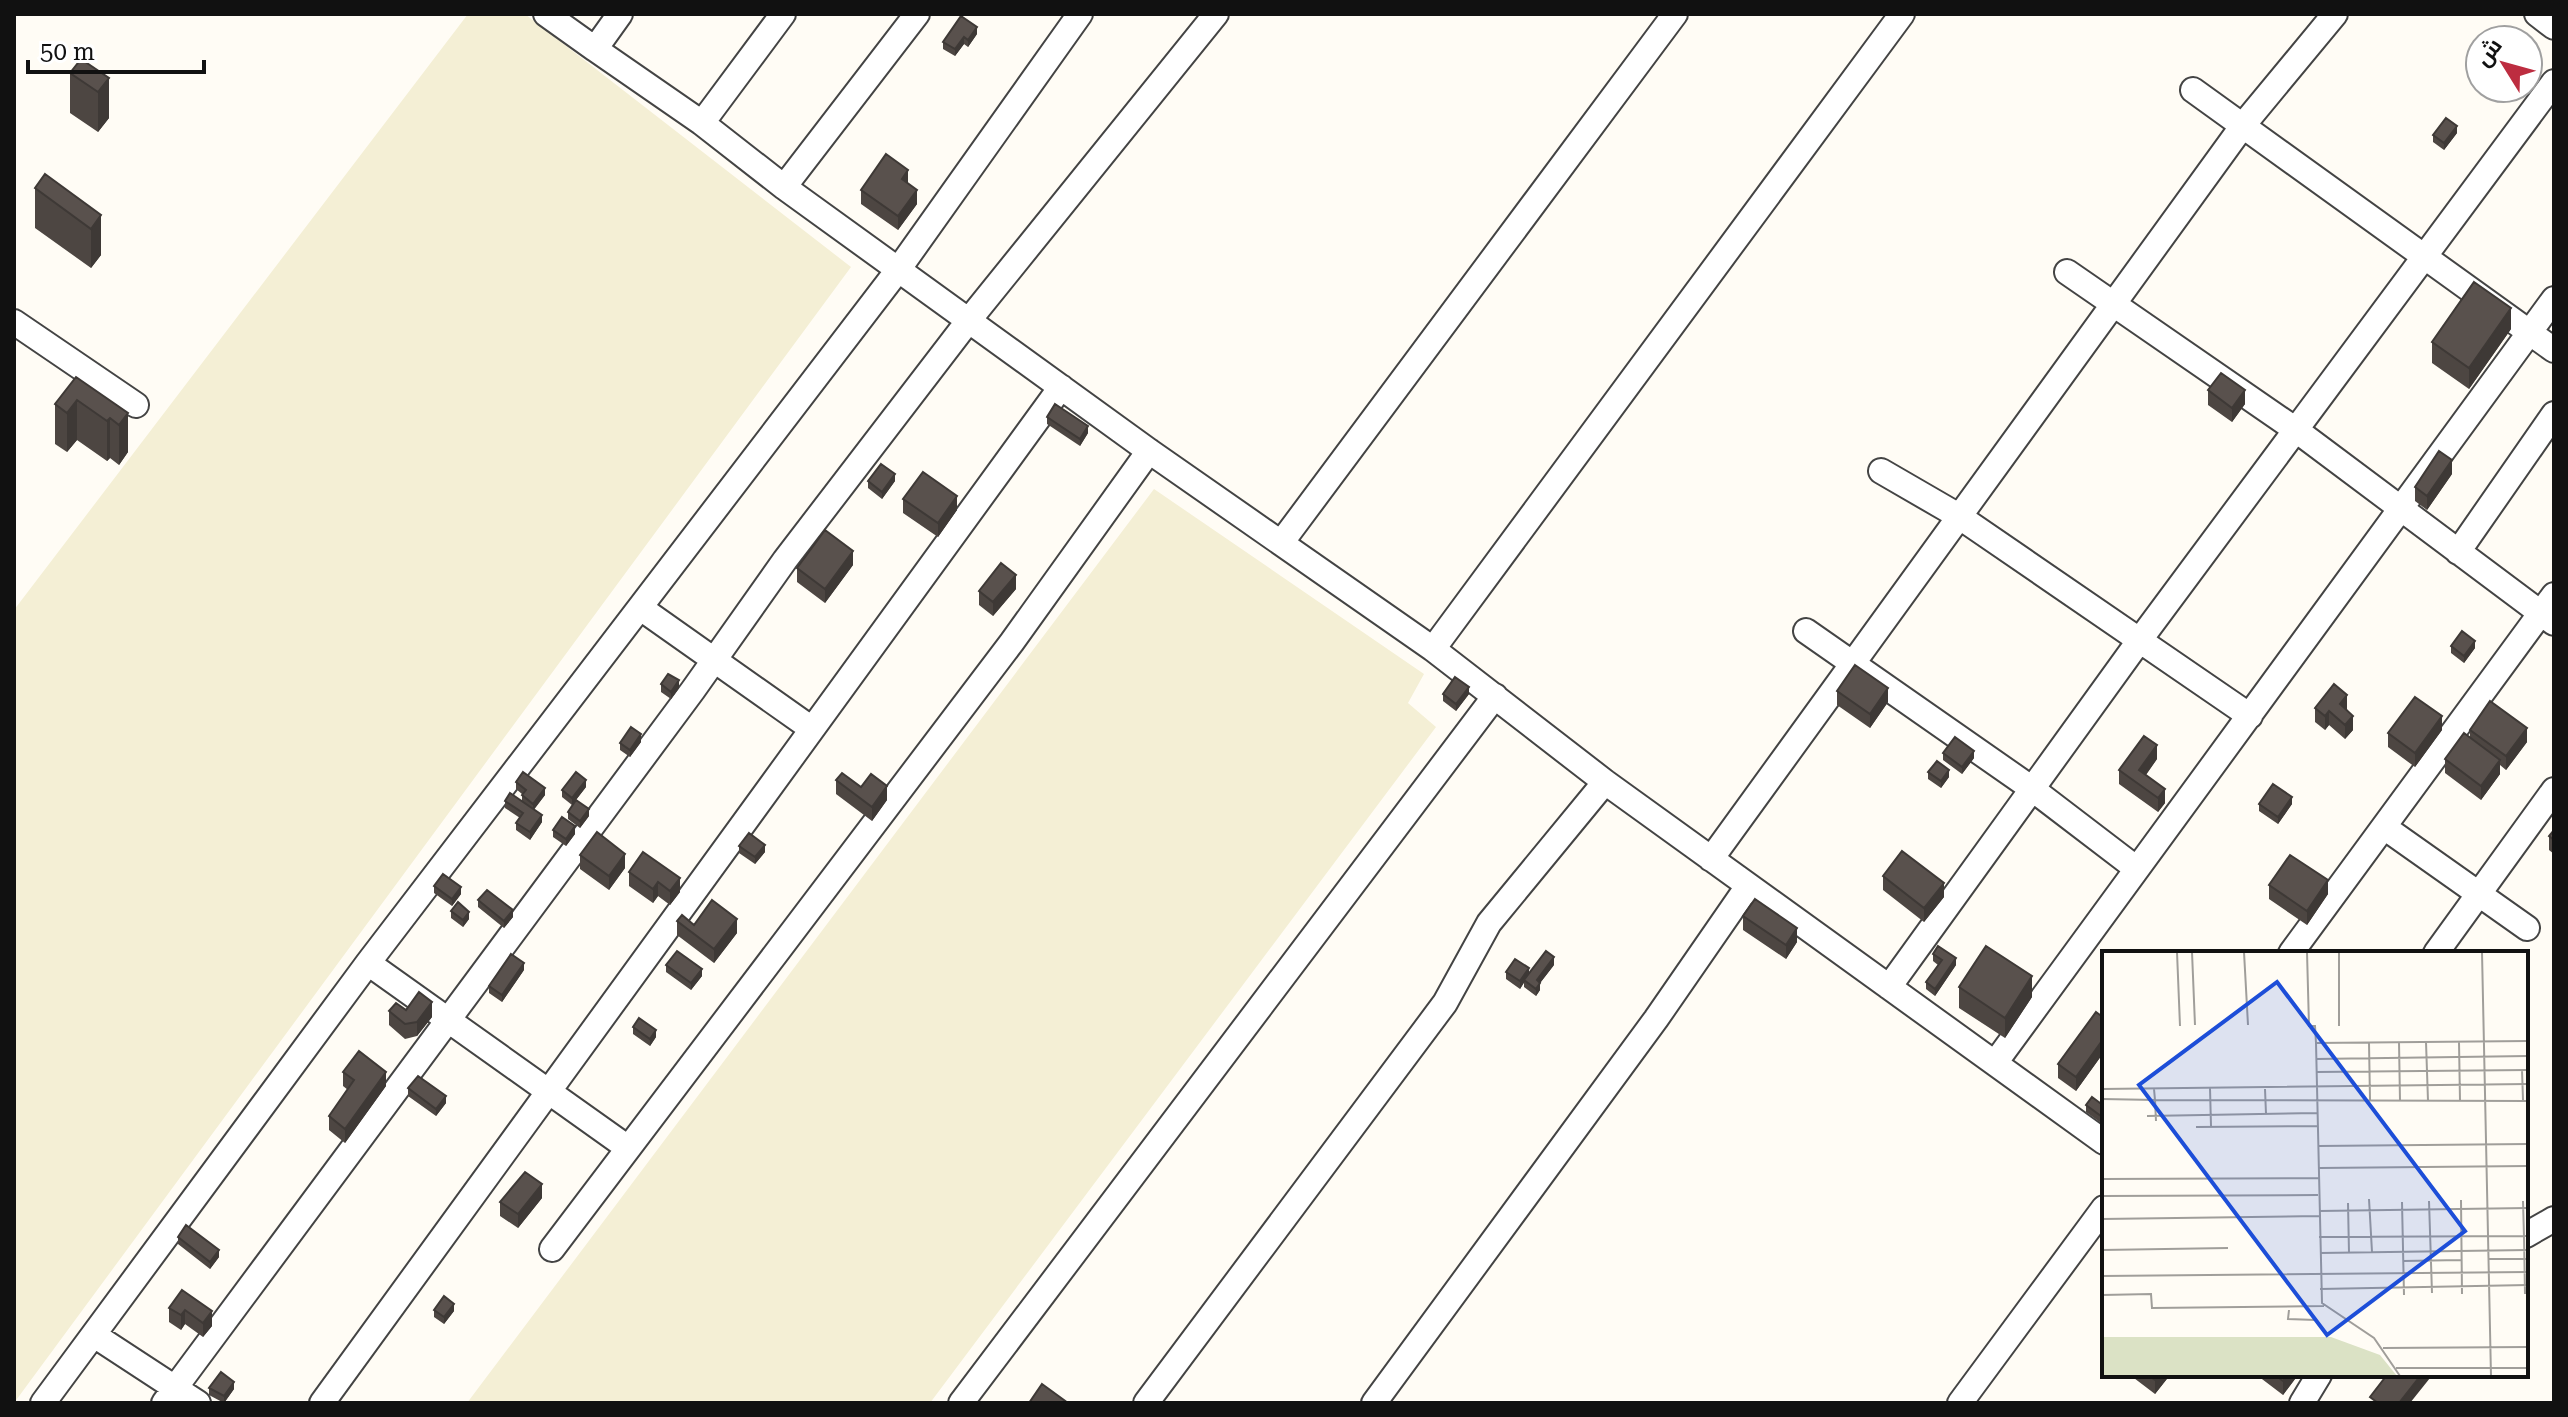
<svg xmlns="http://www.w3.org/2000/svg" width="2568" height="1417" font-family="'Roboto Serif',Cairo,serif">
<rect width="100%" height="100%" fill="#fffcf5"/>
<!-- farmland -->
<path fill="#f4efd5" d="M 468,14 L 525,14 L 851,267 L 14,1403 L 14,610 Z
M 1154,489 L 1424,674 L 1408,703 L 1436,727 L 930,1403 L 467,1403 Z"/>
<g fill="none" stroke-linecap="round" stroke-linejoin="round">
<!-- minor casing -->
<g stroke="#444" stroke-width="28">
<path id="minor" d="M 546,14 L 595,49
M 620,14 L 595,49 L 702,123 L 784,187 L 1149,451 L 1433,649 L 1605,782 L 2104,1142
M 2537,14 L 2554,27
M 2193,90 L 2554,350
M 702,123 L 783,14
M 784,187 L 917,14
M 2067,272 L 2296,430 L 2554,623
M 14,322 L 136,405
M 1881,471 L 1957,515 L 2250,716
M 1281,543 L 1675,14
M 2458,552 L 2554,414
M 642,609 L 812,729
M 1806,631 L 2031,788 L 2137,869
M 1433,649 L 1902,14
M 2384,827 L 2527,928
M 1711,859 L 2244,124 L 2335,14
M 2291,953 L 2554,595
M 2436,953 L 2554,790
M 368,963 L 628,1148
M 1889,987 L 2139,641 L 2554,82
M 1995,1063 L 2554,299
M 2526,1235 L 2554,1219
M 552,1249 L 1012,642 L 1149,451
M 94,1335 L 175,1388 L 693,690 L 785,560 L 969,320 L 1216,14
M 43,1403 L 368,963 L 898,270 L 1080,14
M 164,1403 L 175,1388 L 198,1403
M 322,1403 L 1061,387
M 961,1403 L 1495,696
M 1146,1403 L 1445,1003 L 1489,923 L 1605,782
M 1374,1403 L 1656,1019 L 1748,886
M 1960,1403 L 2104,1208
M 2302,1403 L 2319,1375"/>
</g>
<!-- minor -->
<use href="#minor" stroke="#fff" stroke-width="24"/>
</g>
<!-- wall -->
<path fill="#4d4642" d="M 977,34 L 968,47 L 964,44 L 955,56 L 943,49 L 943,42 Z
M 70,73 L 109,78 L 109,118 L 98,132 L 70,113 Z
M 2457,133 L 2444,150 L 2433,142 L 2433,135 Z
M 908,184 L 917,204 L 898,230 L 861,204 L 861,190 Z
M 35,188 L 101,215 L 101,255 L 91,268 L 35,228 Z
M 2511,329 L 2469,389 L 2432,363 L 2432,342 Z
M 76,377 L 128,413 L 128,452 L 119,465 L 110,458 L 107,461 L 77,440 L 67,452 L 55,444 L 55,404 Z
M 2208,390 L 2245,404 L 2232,422 L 2208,405 Z
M 1047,417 L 1088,433 L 1080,446 L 1047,424 Z
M 2452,474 L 2427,510 L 2415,501 L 2415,487 Z
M 868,481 L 895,481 L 882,499 L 868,488 Z
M 903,499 L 957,510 L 938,537 L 903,513 Z
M 853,565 L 825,603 L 797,582 L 797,568 Z
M 1016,589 L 993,616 L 979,605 L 979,591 Z
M 2451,646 L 2475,648 L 2464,663 L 2451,653 Z
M 661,684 L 679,688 L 671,699 L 661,692 Z
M 1837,691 L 1888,702 L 1870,728 L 1837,705 Z
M 1443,694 L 1469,694 L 1456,711 L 1443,701 Z
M 2315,708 L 2347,709 L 2353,730 L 2345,739 L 2329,725 L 2325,730 L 2315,722 Z
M 2442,730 L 2415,767 L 2388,747 L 2388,733 Z
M 2470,730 L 2527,742 L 2506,770 L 2500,765 L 2500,774 L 2481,800 L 2445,773 L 2445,759 L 2470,737 Z
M 641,742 L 630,757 L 620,750 L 620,743 Z
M 1943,753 L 1974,758 L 1962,774 L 1943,760 Z
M 2157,759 L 2146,775 L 2165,803 L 2158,812 L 2119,784 L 2119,770 Z
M 1928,772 L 1949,777 L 1941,788 L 1928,779 Z
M 836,780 L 861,787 L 887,800 L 872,821 L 836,794 Z
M 516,782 L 545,795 L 534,809 L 542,822 L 530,840 L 516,830 L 516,823 L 520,818 L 505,808 L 505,801 L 522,801 L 522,794 L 516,789 Z
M 586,787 L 572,805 L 562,797 L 562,790 Z
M 2259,804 L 2292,804 L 2278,824 L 2259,811 Z
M 568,812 L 589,816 L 580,828 L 568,819 Z
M 553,830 L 575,834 L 566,846 L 553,837 Z
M 2554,830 L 2554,854 L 2549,850 L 2549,836 Z
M 739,846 L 765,852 L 755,864 L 739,853 Z
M 643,852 L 680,892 L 670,905 L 658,896 L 653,903 L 629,886 L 629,872 Z
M 580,855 L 625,868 L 609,890 L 580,869 Z
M 1883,876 L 1944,897 L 1924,922 L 1883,890 Z
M 2269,885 L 2328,894 L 2307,925 L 2269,899 Z
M 434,886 L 461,894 L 452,906 L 434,893 Z
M 478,900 L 513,917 L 504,928 L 478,907 Z
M 451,911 L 469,919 L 463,927 L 451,918 Z
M 1743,916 L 1797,942 L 1786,959 L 1743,930 Z
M 677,921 L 694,925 L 737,933 L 714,963 L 677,935 Z
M 1933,954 L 1956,965 L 1935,996 L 1926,989 L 1926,982 L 1938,965 L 1933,961 Z
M 666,965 L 702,976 L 691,990 L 666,972 Z
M 1554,965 L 1540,983 L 1540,990 L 1536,996 L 1524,987 L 1524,982 L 1520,989 L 1506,979 L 1506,972 L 1529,974 Z
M 524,970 L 502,1002 L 489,993 L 489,986 Z
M 1959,987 L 2032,997 L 2005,1038 L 1959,1008 Z
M 2104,1003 L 2104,1052 L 2076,1091 L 2058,1078 L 2058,1064 L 2103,1017 L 2103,1005 Z
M 406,1010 L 432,1017 L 417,1036 L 405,1039 L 389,1025 L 389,1011 Z
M 633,1027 L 656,1037 L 650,1046 L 633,1034 Z
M 343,1072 L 386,1086 L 345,1143 L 329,1130 L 329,1116 L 348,1090 L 343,1086 Z
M 408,1088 L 446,1103 L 436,1116 L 408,1096 Z
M 2086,1105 L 2104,1106 L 2101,1123 L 2086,1112 Z
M 542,1198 L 518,1228 L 500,1216 L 500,1202 Z
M 178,1237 L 219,1257 L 210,1269 L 178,1244 Z
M 182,1290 L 212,1326 L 203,1337 L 185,1324 L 181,1330 L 169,1322 L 169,1308 Z
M 434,1310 L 454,1311 L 444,1324 L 434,1317 Z
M 2130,1375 L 2170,1375 L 2155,1394 Z
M 2258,1375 L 2298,1375 L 2283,1395 L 2258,1376 Z
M 209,1388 L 234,1389 L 224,1403 L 209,1395 Z"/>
<!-- shaded-wall -->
<path fill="#3e3936" d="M 977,27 L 977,34 L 968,47 L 968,40 Z
M 964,37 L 964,44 L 955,56 L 955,49 Z
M 109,78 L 109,118 L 98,132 L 98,92 Z
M 2457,126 L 2457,133 L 2444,150 L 2444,143 Z
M 908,170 L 908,184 L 902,179 Z
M 917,190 L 917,204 L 898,230 L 898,216 Z
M 101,215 L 101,255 L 91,268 L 91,229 Z
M 2511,308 L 2511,329 L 2469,389 L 2469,368 Z
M 2245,390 L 2245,404 L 2232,422 L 2232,408 Z
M 77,400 L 77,440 L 67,452 L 67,413 Z
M 128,413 L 128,452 L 119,465 L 119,425 Z
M 110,418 L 110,458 L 107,461 L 107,421 Z
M 1088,426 L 1088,433 L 1080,446 L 1080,439 Z
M 2452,460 L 2452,474 L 2427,510 L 2427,496 Z
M 895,474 L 895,481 L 882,499 L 882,492 Z
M 957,496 L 957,510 L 938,537 L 938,523 Z
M 853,551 L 853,565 L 825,603 L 825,589 Z
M 1016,575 L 1016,589 L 993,616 L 993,602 Z
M 2475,641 L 2475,648 L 2464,663 L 2464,656 Z
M 679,680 L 679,688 L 671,699 L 671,692 Z
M 1469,687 L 1469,694 L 1456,711 L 1456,704 Z
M 1888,688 L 1888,702 L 1870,728 L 1870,714 Z
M 2347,695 L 2347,709 L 2340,718 L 2340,704 Z
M 2329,711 L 2329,725 L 2325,730 L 2325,716 Z
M 2353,716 L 2353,730 L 2345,739 L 2345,725 Z
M 2442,716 L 2442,730 L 2415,767 L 2415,753 Z
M 2527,728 L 2527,742 L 2506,770 L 2506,756 Z
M 641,734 L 641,742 L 630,757 L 630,750 Z
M 2157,745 L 2157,759 L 2139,784 L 2139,770 Z
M 1974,751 L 1974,758 L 1962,774 L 1962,767 Z
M 2500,760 L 2500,774 L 2481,800 L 2481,786 Z
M 1949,770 L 1949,777 L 1941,788 L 1941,781 Z
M 586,780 L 586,787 L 572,805 L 572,798 Z
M 887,786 L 887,800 L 872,821 L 872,807 Z
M 545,788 L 545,795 L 533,811 L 533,804 Z
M 2165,789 L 2165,803 L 2158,812 L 2158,798 Z
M 2292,797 L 2292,804 L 2278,824 L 2278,817 Z
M 589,809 L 589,816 L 580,828 L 580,821 Z
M 542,815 L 542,822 L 530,840 L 530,832 Z
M 575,826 L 575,834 L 566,846 L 566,839 Z
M 765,845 L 765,852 L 755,864 L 755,857 Z
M 625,854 L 625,868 L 609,890 L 609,876 Z
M 680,878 L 680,892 L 670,905 L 670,891 Z
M 2328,880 L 2328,894 L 2307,925 L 2307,911 Z
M 658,882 L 658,896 L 653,903 L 653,889 Z
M 1944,883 L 1944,897 L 1924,922 L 1924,908 Z
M 461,887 L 461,894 L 452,906 L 452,899 Z
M 513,910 L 513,917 L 504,928 L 504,921 Z
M 469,912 L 469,919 L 463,927 L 463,920 Z
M 737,919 L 737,933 L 714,963 L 714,949 Z
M 1797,928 L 1797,942 L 1786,959 L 1786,945 Z
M 1554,957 L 1554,965 L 1537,987 L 1537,980 Z
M 1956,958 L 1956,965 L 1935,996 L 1935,989 Z
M 524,963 L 524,970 L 502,1002 L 502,995 Z
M 1529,968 L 1529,975 L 1520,989 L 1520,981 Z
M 702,969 L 702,976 L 691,990 L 691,983 Z
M 2032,976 L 2032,997 L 2005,1038 L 2005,1018 Z
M 1540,983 L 1540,990 L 1536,996 L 1536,989 Z
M 432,1002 L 432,1017 L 417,1036 L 417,1022 Z
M 656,1030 L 656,1037 L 650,1046 L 650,1039 Z
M 2104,1038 L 2104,1052 L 2076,1091 L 2076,1077 Z
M 386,1072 L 386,1086 L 345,1143 L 345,1129 Z
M 446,1096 L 446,1103 L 436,1116 L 436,1109 Z
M 542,1184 L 542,1198 L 518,1228 L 518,1214 Z
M 219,1250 L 219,1257 L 210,1269 L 210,1262 Z
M 454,1304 L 454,1311 L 444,1324 L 444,1317 Z
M 185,1310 L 185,1324 L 181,1330 L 181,1315 Z
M 212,1311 L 212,1326 L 203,1337 L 203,1323 Z
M 2159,1375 L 2170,1375 L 2155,1394 L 2155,1380 Z
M 2288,1375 L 2298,1375 L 2283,1395 L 2283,1381 Z
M 2421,1375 L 2430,1375 L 2430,1378 L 2410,1403 L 2399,1403 Z
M 234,1382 L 234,1389 L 224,1403 L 224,1396 Z"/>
<!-- building -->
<path fill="#59514d" stroke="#3e3936" stroke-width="2" d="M 961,16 L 977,27 L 968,40 L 964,37 L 955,49 L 943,42 Z
M 81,59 L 109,78 L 98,92 L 70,73 Z
M 2446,118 L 2457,126 L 2444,143 L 2433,135 Z
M 886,154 L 908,170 L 902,179 L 917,190 L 898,216 L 861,190 Z
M 45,174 L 101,215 L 91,229 L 35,188 Z
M 2474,282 L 2511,308 L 2469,368 L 2432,342 Z
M 2221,373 L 2245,390 L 2232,408 L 2208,390 Z
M 76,377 L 128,413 L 119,425 L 110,418 L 107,421 L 77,400 L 67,413 L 55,404 Z
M 1055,404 L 1088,426 L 1080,439 L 1047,417 Z
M 2439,451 L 2452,460 L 2427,496 L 2415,487 Z
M 881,464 L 895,474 L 882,492 L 868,481 Z
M 923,472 L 957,496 L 938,523 L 903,499 Z
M 825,530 L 853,551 L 825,589 L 797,568 Z
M 1001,563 L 1016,575 L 993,602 L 979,591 Z
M 2462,631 L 2475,641 L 2464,656 L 2451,646 Z
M 1855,665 L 1888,688 L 1870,714 L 1837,691 Z
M 668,674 L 679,680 L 671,692 L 661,684 Z
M 1455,677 L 1469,687 L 1456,704 L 1443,694 Z
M 2334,684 L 2347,695 L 2340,704 L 2353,716 L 2345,725 L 2329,711 L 2325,716 L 2315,708 Z
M 2415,697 L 2442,716 L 2415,753 L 2388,733 Z
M 2490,701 L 2527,728 L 2506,756 L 2470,730 Z
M 631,727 L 641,734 L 630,750 L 620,743 Z
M 2464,733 L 2500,760 L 2481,786 L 2445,759 Z
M 2144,736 L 2157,745 L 2139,770 L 2165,789 L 2158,798 L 2119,770 Z
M 1955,737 L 1974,751 L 1962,767 L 1943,753 Z
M 1937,761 L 1949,770 L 1941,781 L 1928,772 Z
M 523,772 L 545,788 L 533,804 L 522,795 L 526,790 L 516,782 Z
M 576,772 L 586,780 L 572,798 L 562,790 Z
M 842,773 L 861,787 L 871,774 L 887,786 L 872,807 L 836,780 Z
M 2273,784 L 2292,797 L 2278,817 L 2259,804 Z
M 510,793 L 542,815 L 530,832 L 516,823 L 523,813 L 505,801 Z
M 576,800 L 589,809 L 580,821 L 568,812 Z
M 562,817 L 575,826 L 566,839 L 553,830 Z
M 2554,830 L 2554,840 L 2549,836 Z
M 597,832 L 625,854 L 609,876 L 580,855 Z
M 749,833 L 765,845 L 755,857 L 739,846 Z
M 1902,851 L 1944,883 L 1924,908 L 1883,876 Z
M 643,852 L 680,878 L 670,891 L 658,882 L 653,889 L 629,872 Z
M 2290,855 L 2328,880 L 2307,911 L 2269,885 Z
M 443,874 L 461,887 L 452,899 L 434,886 Z
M 487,890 L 513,910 L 504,921 L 478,900 Z
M 1755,899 L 1797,928 L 1786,945 L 1743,916 Z
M 712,900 L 737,919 L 714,949 L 677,921 L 682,915 L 694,925 Z
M 458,902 L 469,912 L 463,920 L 451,911 Z
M 1938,946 L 1956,958 L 1935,989 L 1926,982 L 1942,960 L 1933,954 Z
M 1986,946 L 2032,976 L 2005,1018 L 1959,987 Z
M 677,951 L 702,969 L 691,983 L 666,965 Z
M 1546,951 L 1554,957 L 1537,980 L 1540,983 L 1536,989 L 1524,980 Z
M 511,954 L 524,963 L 502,995 L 489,986 Z
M 1515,959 L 1529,968 L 1520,981 L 1506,972 Z
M 419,992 L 432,1002 L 417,1022 L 405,1024 L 389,1011 L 396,1003 L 406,1010 Z
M 2096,1012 L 2104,1018 L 2104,1038 L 2076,1077 L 2058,1064 Z
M 639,1018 L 656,1030 L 650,1039 L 633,1027 Z
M 359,1051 L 386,1072 L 345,1129 L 329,1116 L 354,1080 L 343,1072 Z
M 418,1076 L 446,1096 L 436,1109 L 408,1088 Z
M 2092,1097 L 2104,1106 L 2104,1112 L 2101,1116 L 2086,1105 Z
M 525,1172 L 542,1184 L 518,1214 L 500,1202 Z
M 186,1225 L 219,1250 L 210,1262 L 178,1237 Z
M 182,1290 L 212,1311 L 203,1323 L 185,1310 L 181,1315 L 169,1308 Z
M 444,1296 L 454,1304 L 444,1317 L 434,1310 Z
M 221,1372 L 234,1382 L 224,1396 L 209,1388 Z
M 2148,1375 L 2159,1375 L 2155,1380 Z
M 2275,1375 L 2288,1375 L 2283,1381 Z
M 2387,1375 L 2421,1375 L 2399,1403 L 2378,1403 L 2370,1397 Z
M 1042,1384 L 1068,1403 L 1029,1403 Z"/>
<!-- overview -->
<g transform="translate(2102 951)">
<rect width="426" height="426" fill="#fffcf5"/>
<path d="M 0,386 L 229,386 L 278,404 L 295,425 L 0,425 Z" fill="#dbe2c5"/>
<path fill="none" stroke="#a09e9a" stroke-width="2" d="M 75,1 L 78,75M 90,1 L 93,74M 142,1 L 146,74M 205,1 L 207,75 L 213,75 L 214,92M 380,1 L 389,425M 237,75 L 237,1M 297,91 L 298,150M 324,91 L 326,150M 357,91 L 358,150M 267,92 L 268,149M 214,108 L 426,105M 420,119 L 421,149M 214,121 L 426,119M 108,137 L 109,175M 0,138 L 426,133M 52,138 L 53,149 L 426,150M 163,138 L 164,163M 0,148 L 53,149 L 54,170M 45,165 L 215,162M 94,176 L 215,175M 216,195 L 426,193M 217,217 L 426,215M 0,228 L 217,227M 0,245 L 216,244M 267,248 L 270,301M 359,249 L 360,343M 327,250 L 330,342M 421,250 L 422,285 L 426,285M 300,251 L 302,344M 246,252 L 247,302M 217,260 L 426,257M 0,268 L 217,265M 217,286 L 422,285 L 423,343M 0,299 L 126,297M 218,302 L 426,299M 387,308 L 426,308M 301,310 L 359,309M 0,325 L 426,321M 218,338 L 426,334M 0,344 L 49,343 L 50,357 L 222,355M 187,359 L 186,368 L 214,369M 281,397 L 426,396M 294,417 L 426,417M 298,425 L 272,387 L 220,352 L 214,92 L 426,90"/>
<path fill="#1d4ed8" fill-opacity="0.15" stroke="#1d4ed8" stroke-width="4" d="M 175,31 L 363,280 L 225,384 L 37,134 Z"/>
<rect width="426" height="426" fill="none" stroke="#111" stroke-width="4"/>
</g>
<!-- border -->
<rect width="2568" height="1417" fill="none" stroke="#111111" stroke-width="32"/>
<!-- north arrow -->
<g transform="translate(2504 64) rotate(307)"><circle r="38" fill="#ffffff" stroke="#a0a0a0" stroke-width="2"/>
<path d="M0-6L14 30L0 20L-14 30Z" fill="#bd2d40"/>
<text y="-12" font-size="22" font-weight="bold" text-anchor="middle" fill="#111111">ش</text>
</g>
<!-- scale -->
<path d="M28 60v12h176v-12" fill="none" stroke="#111111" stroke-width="4"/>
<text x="40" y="60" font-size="24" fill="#111111" stroke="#ffffff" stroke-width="6" paint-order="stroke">50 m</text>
</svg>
